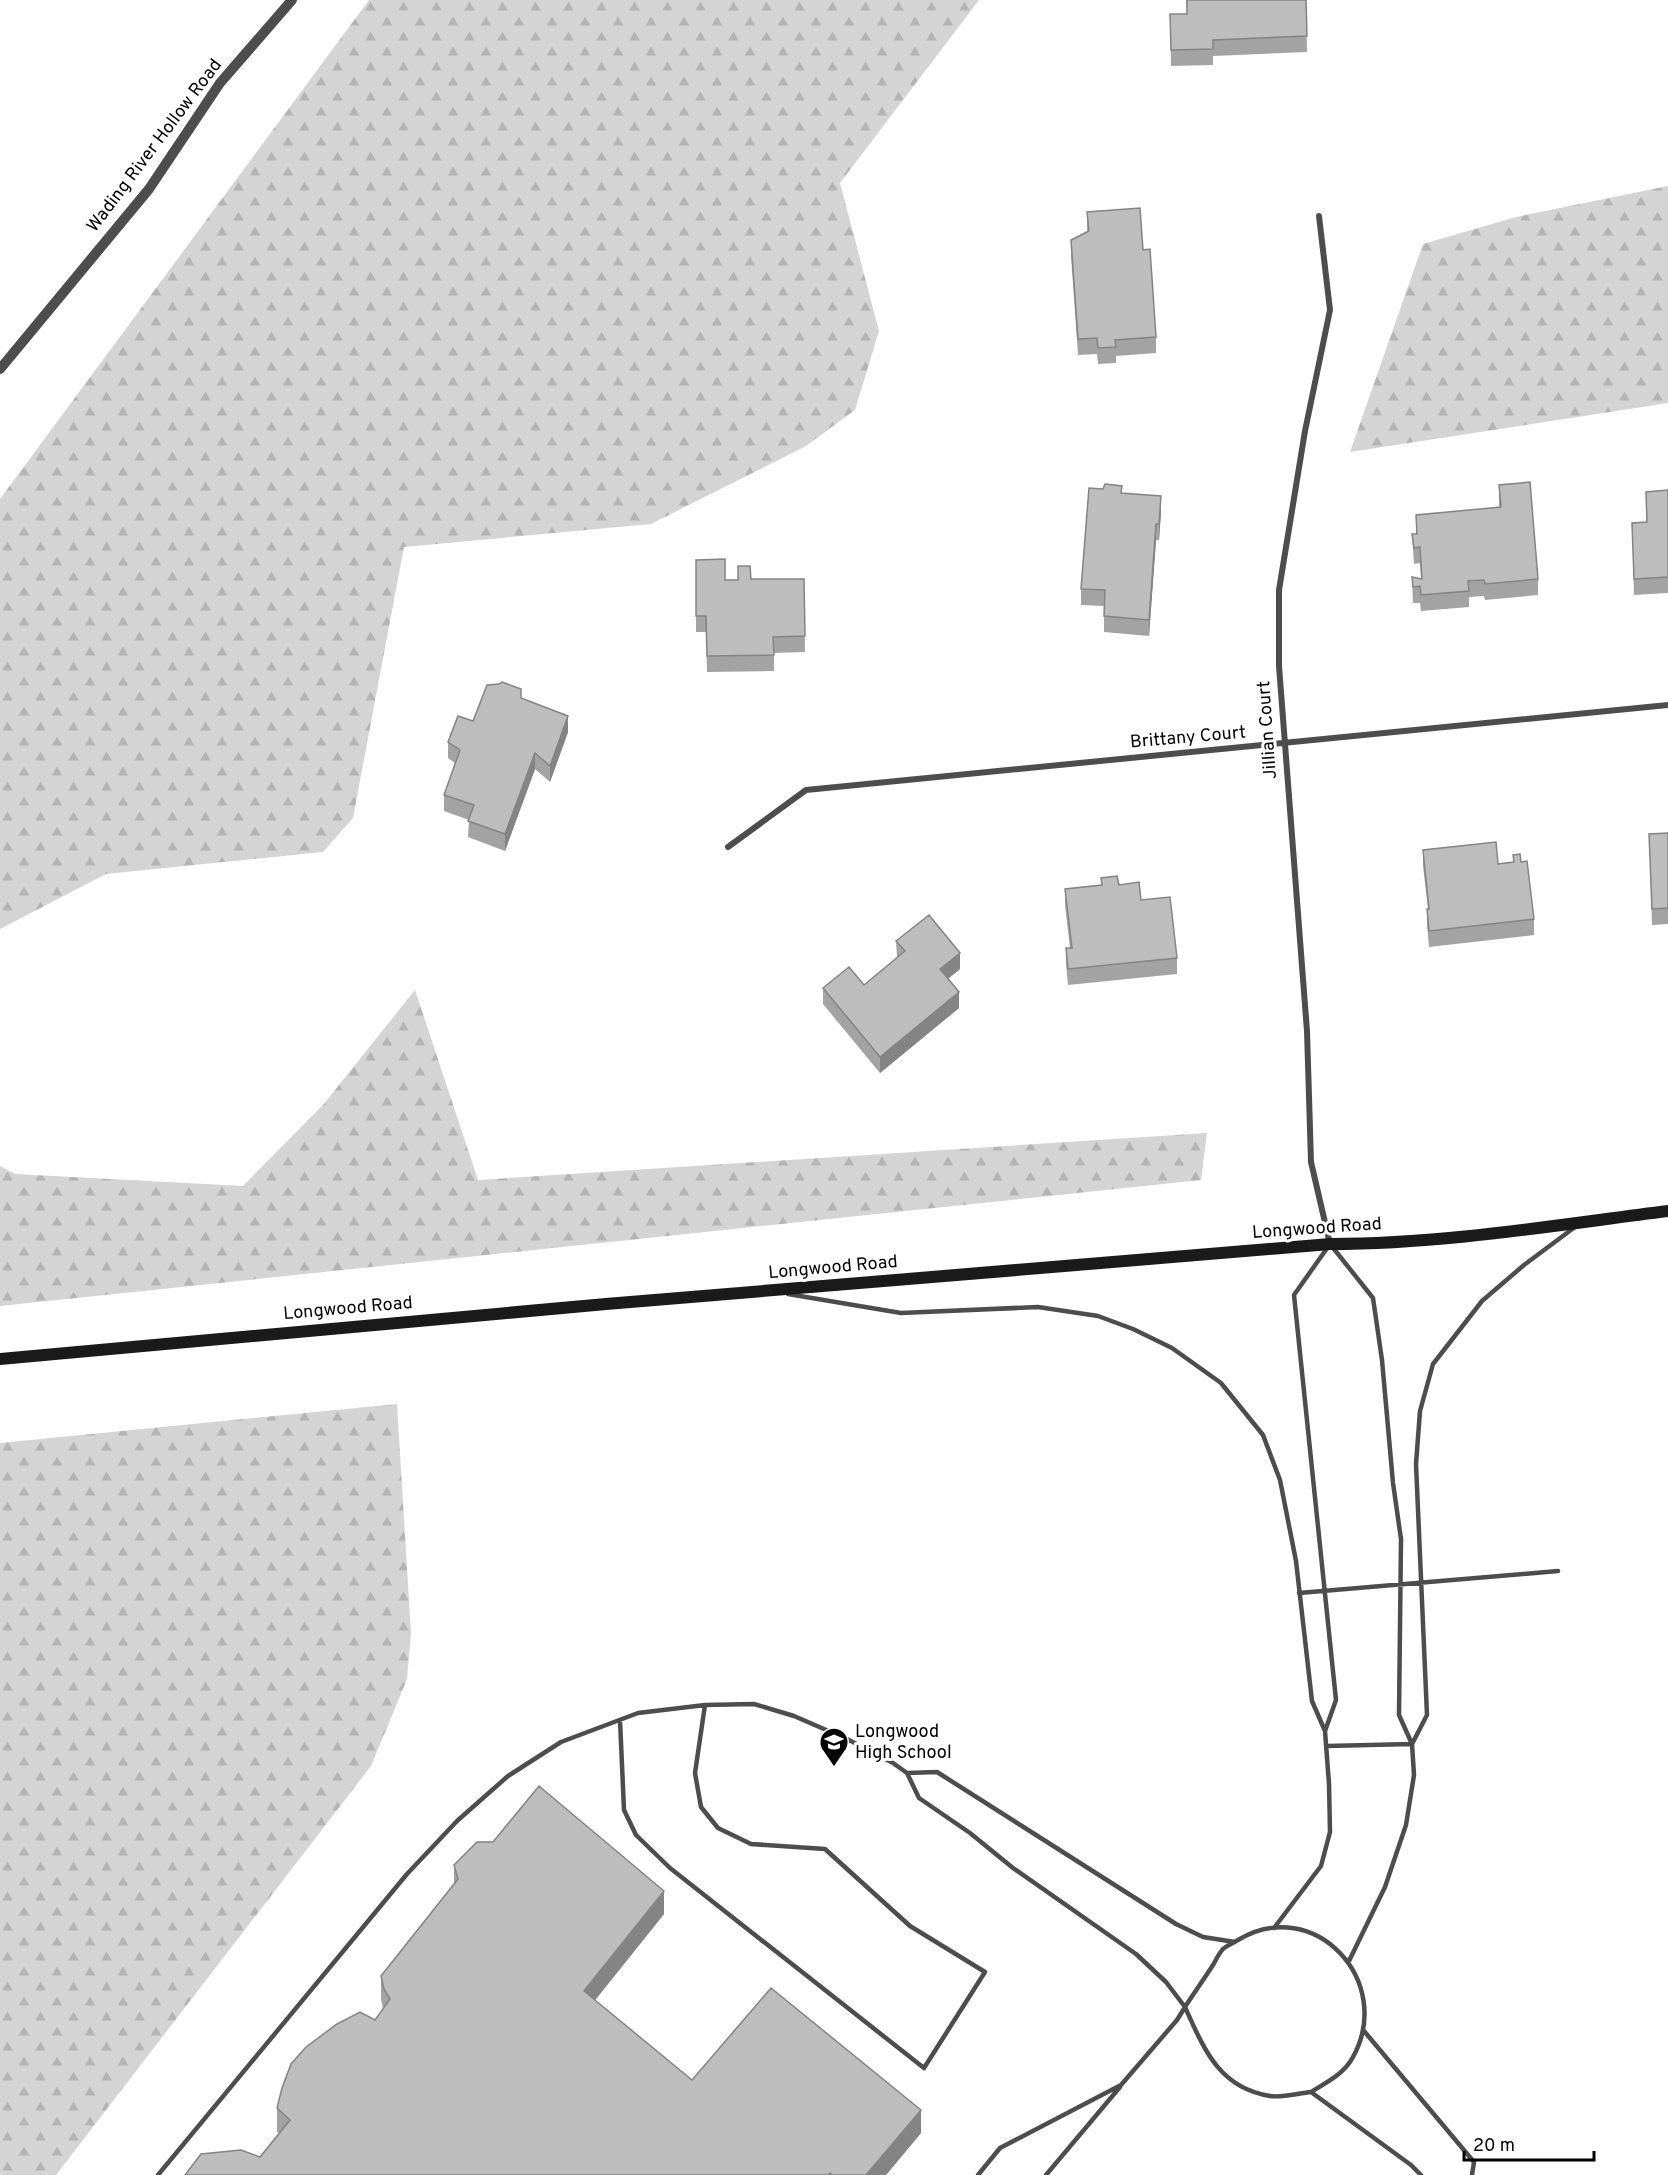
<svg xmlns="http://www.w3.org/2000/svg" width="1668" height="2175" font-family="Overpass,sans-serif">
<defs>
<pattern id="forest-firs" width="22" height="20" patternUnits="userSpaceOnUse" patternTransform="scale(1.5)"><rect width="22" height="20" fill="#d4d4d4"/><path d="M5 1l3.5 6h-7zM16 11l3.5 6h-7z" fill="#b4b4b4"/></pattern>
</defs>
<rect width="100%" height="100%" fill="#fff"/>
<!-- forest -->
<path fill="url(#forest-firs)" d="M 369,0 L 979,0 L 840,183 L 879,331 L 855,410 L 806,446 L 651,524 L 404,547 L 353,818 L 323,852 L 106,874 L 0,929 L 0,499 Z
M 1668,186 L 1668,403 L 1350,452 L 1423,244 L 1516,217 Z
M 415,990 L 478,1180 L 1207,1133 L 1201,1180 L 0,1306 L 0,1166 L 15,1174 L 243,1186 L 323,1105 Z
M 397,1404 L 411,1633 L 407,1679 L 371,1766 L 56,2175 L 0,2175 L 0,1443 Z"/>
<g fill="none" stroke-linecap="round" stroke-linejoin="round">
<!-- service -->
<path stroke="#4d4d4d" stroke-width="4.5" d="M 788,1294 L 901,1313 L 1038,1307 L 1098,1316 L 1133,1329 L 1172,1348 L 1221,1383 L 1263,1435 L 1280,1480 L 1296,1561 L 1312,1701 L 1325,1731 L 1329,1784 L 1330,1832 L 1321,1866 L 1274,1928
M 1299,1593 L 1558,1571
M 620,1720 L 624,1810 L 636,1835 L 670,1868 L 924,2068 L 985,1972 L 910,1926 L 825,1849 L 751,1844 L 718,1828 L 701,1807 L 695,1773 L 705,1705
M 1325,1731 L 1336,1700 L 1294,1295 L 1330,1244 L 1373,1298 L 1382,1360 L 1393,1483 L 1401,1539 L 1399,1715 L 1412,1744 L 1414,1775 L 1406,1825 L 1385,1887 L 1349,1961
M 1412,1744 L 1427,1715 L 1416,1464 L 1420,1411 L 1433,1364 L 1482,1301 L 1524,1265 L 1575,1227
M 1327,1746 L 1412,1744
M 907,1773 L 937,1772 L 1176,1924 L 1203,1937 L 1235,1942
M 1364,2031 L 1474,2162 L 1472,2175
M 1311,2092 C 1327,2082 1344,2074 1353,2057 C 1395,1981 1314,1894 1238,1940 C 1234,1943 1227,1945 1223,1949 C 1219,1953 1216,1960 1213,1965 C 1204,1979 1194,1993 1185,2007 C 1204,2049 1219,2088 1270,2096 C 1282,2098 1299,2093 1311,2092 L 1411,2165 L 1421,2175
M 158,2175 L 407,1874 L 457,1821 L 508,1776 L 561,1742 L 638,1713 L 705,1705 L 754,1704 L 794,1716 L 847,1739 L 893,1763 L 907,1773 L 919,1798 L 970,1833 L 1013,1868 L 1136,1954 L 1166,1982 L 1185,2007 L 1177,2020 L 1121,2085 L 1000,2148 L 978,2175
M 1046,2175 L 1120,2087"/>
<!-- minor -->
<path stroke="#4d4d4d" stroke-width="6" d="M 1319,216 L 1330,310 L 1305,431 L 1279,590 L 1279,666 L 1307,1031 L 1311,1162 L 1330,1244
M 728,847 L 806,790 L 1668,705"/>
<!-- tertiary -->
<path stroke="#4d4d4d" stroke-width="10" d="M 0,369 L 149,189 L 220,83 L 292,0"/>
<!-- secondary -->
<path stroke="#1a1a1a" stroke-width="12" d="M 0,1359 L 606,1304 L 1330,1244 C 1443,1244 1556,1225 1668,1211"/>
</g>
<!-- wall -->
<path fill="#a3a3a3" d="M 1186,0 L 1306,0 L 1307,52 L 1213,56 L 1213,65 L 1171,66 L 1170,14 L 1187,14 Z
M 1087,212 L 1143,250 L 1156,337 L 1156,353 L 1116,356 L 1116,363 L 1098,364 L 1097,354 L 1078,355 L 1071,256 L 1071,240 L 1087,231 Z
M 1499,485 L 1538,579 L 1538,595 L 1485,600 L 1484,596 L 1469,597 L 1469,607 L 1421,611 L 1420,603 L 1413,603 L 1412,577 L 1421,579 L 1420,563 L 1414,564 L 1412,534 L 1416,534 L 1416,515 L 1499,508 Z
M 1668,490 L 1668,593 L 1634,595 L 1632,523 L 1646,522 L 1646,492 Z
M 1122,493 L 1161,512 L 1159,540 L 1156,540 L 1149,636 L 1104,632 L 1104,606 L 1081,605 L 1081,589 Z
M 696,560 L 725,580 L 804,579 L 805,652 L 774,653 L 774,671 L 707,672 L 706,632 L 696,632 Z
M 521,698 L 568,732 L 550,782 L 535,769 L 505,851 L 468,837 L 469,820 L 444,811 L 444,795 L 455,763 L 448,758 L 448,742 L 473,721 Z
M 1668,833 L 1668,924 L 1652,925 L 1649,834 Z
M 1423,850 L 1498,864 L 1513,862 L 1513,855 L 1521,862 L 1534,919 L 1534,935 L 1429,947 L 1427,925 L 1427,909 L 1428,909 L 1423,866 Z
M 1101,878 L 1119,885 L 1141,900 L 1177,958 L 1177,974 L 1068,985 L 1066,964 L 1066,948 L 1070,948 L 1065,905 L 1065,889 L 1101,885 Z
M 896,941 L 960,969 L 948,979 L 959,1008 L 880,1073 L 823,1004 L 823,988 L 864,985 L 897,958 Z
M 454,1865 L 664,1914 L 595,2000 L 692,2080 L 921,2133 L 886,2175 L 185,2175 L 260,2157 L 279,2133 L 277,2132 L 277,2108 L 375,2020 L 383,2009 L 381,1999 L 381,1976 L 454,1885 Z"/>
<!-- shaded-wall -->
<path fill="#848484" d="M 1161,496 L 1161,512 L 1159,540 L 1159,524 Z
M 1156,524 L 1156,540 L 1149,636 L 1149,620 Z
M 568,716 L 568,732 L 550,782 L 550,766 Z
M 535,753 L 535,769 L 505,851 L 505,834 Z
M 960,953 L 960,969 L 940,985 L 940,969 Z
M 959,992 L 959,1008 L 880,1073 L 880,1057 Z
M 664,1891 L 664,1914 L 584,2014 L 584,1991 Z
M 921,2110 L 921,2133 L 886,2175 L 866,2175 Z"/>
<!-- building -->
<path fill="#bdbdbd" stroke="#848484" stroke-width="1.5" d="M 1187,0 L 1306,0 L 1307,36 L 1213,40 L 1213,49 L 1171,50 L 1170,14 L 1187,14 Z
M 1140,208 L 1143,250 L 1150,249 L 1156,337 L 1115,340 L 1116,347 L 1098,348 L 1097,338 L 1078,339 L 1071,240 L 1089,231 L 1087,212 Z
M 1530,482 L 1538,579 L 1485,584 L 1484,580 L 1468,581 L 1469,591 L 1421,595 L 1420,586 L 1413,587 L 1412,577 L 1422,579 L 1420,547 L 1414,548 L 1412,534 L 1417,534 L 1416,515 L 1501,507 L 1499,485 Z
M 1105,484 L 1122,486 L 1121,493 L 1161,496 L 1159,524 L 1156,524 L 1149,620 L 1104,616 L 1105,590 L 1081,589 L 1089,488 L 1103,489 Z
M 1668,490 L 1668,577 L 1634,579 L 1632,523 L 1647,522 L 1646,492 Z
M 725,559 L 725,580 L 738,580 L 738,566 L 750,566 L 751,579 L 804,579 L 805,636 L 773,637 L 774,655 L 707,656 L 706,616 L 696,616 L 696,560 Z
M 502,682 L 521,689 L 521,698 L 568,716 L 550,766 L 535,753 L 505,834 L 468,821 L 474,805 L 444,795 L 460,750 L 448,742 L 458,716 L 473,721 L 487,685 L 499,684 Z
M 1668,833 L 1668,908 L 1652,909 L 1649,834 Z
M 1496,842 L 1498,864 L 1514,862 L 1513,855 L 1520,854 L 1521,862 L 1527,861 L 1534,919 L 1429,931 L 1427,909 L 1429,909 L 1423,850 Z
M 1117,876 L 1119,885 L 1139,882 L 1141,900 L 1170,897 L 1177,958 L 1068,969 L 1066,948 L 1072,948 L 1065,889 L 1102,885 L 1101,878 Z
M 929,915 L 960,953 L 940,969 L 959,992 L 880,1057 L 823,988 L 849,967 L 864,985 L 905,951 L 896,941 Z
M 539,1786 L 664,1891 L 584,1991 L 692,2080 L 771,1988 L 921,2110 L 866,2175 L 833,2175 L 830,2173 L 828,2175 L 185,2175 L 201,2154 L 241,2150 L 260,2157 L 290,2120 L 277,2108 L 282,2088 L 291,2064 L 306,2047 L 337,2024 L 360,2012 L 375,2020 L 390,1999 L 384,1989 L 381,1976 L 458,1879 L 454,1865 L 477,1842 L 493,1842 Z"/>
<!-- icons -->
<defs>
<g id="school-pin" transform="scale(1.5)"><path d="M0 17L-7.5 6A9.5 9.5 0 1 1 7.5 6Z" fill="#000" stroke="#fff"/><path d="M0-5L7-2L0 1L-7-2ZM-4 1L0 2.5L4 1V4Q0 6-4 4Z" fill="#fff"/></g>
</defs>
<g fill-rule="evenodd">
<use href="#school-pin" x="834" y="1742"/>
</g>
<g text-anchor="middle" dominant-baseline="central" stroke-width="6" stroke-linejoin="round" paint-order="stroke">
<!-- street labels -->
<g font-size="18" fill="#000" stroke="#fff">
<text transform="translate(155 146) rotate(-53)">Wading River Hollow Road</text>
<text transform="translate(1268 730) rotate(-94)">Jillian Court</text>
<text transform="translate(1188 738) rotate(-5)">Brittany Court</text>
<text transform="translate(1317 1229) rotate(-4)">Longwood Road</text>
<text transform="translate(833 1268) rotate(-5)">Longwood Road</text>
<text transform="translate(348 1309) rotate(-5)">Longwood Road</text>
</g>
<!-- poi labels -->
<g font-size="18" fill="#000" stroke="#fff" text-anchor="start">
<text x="855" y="1732">Longwood<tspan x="855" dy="21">High School</tspan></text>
</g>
</g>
<!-- scale -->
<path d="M1464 2151v9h130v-9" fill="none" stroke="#000000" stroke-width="3"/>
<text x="1473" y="2151" font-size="18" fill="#000000" stroke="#ffffff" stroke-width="4.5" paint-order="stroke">20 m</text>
</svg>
